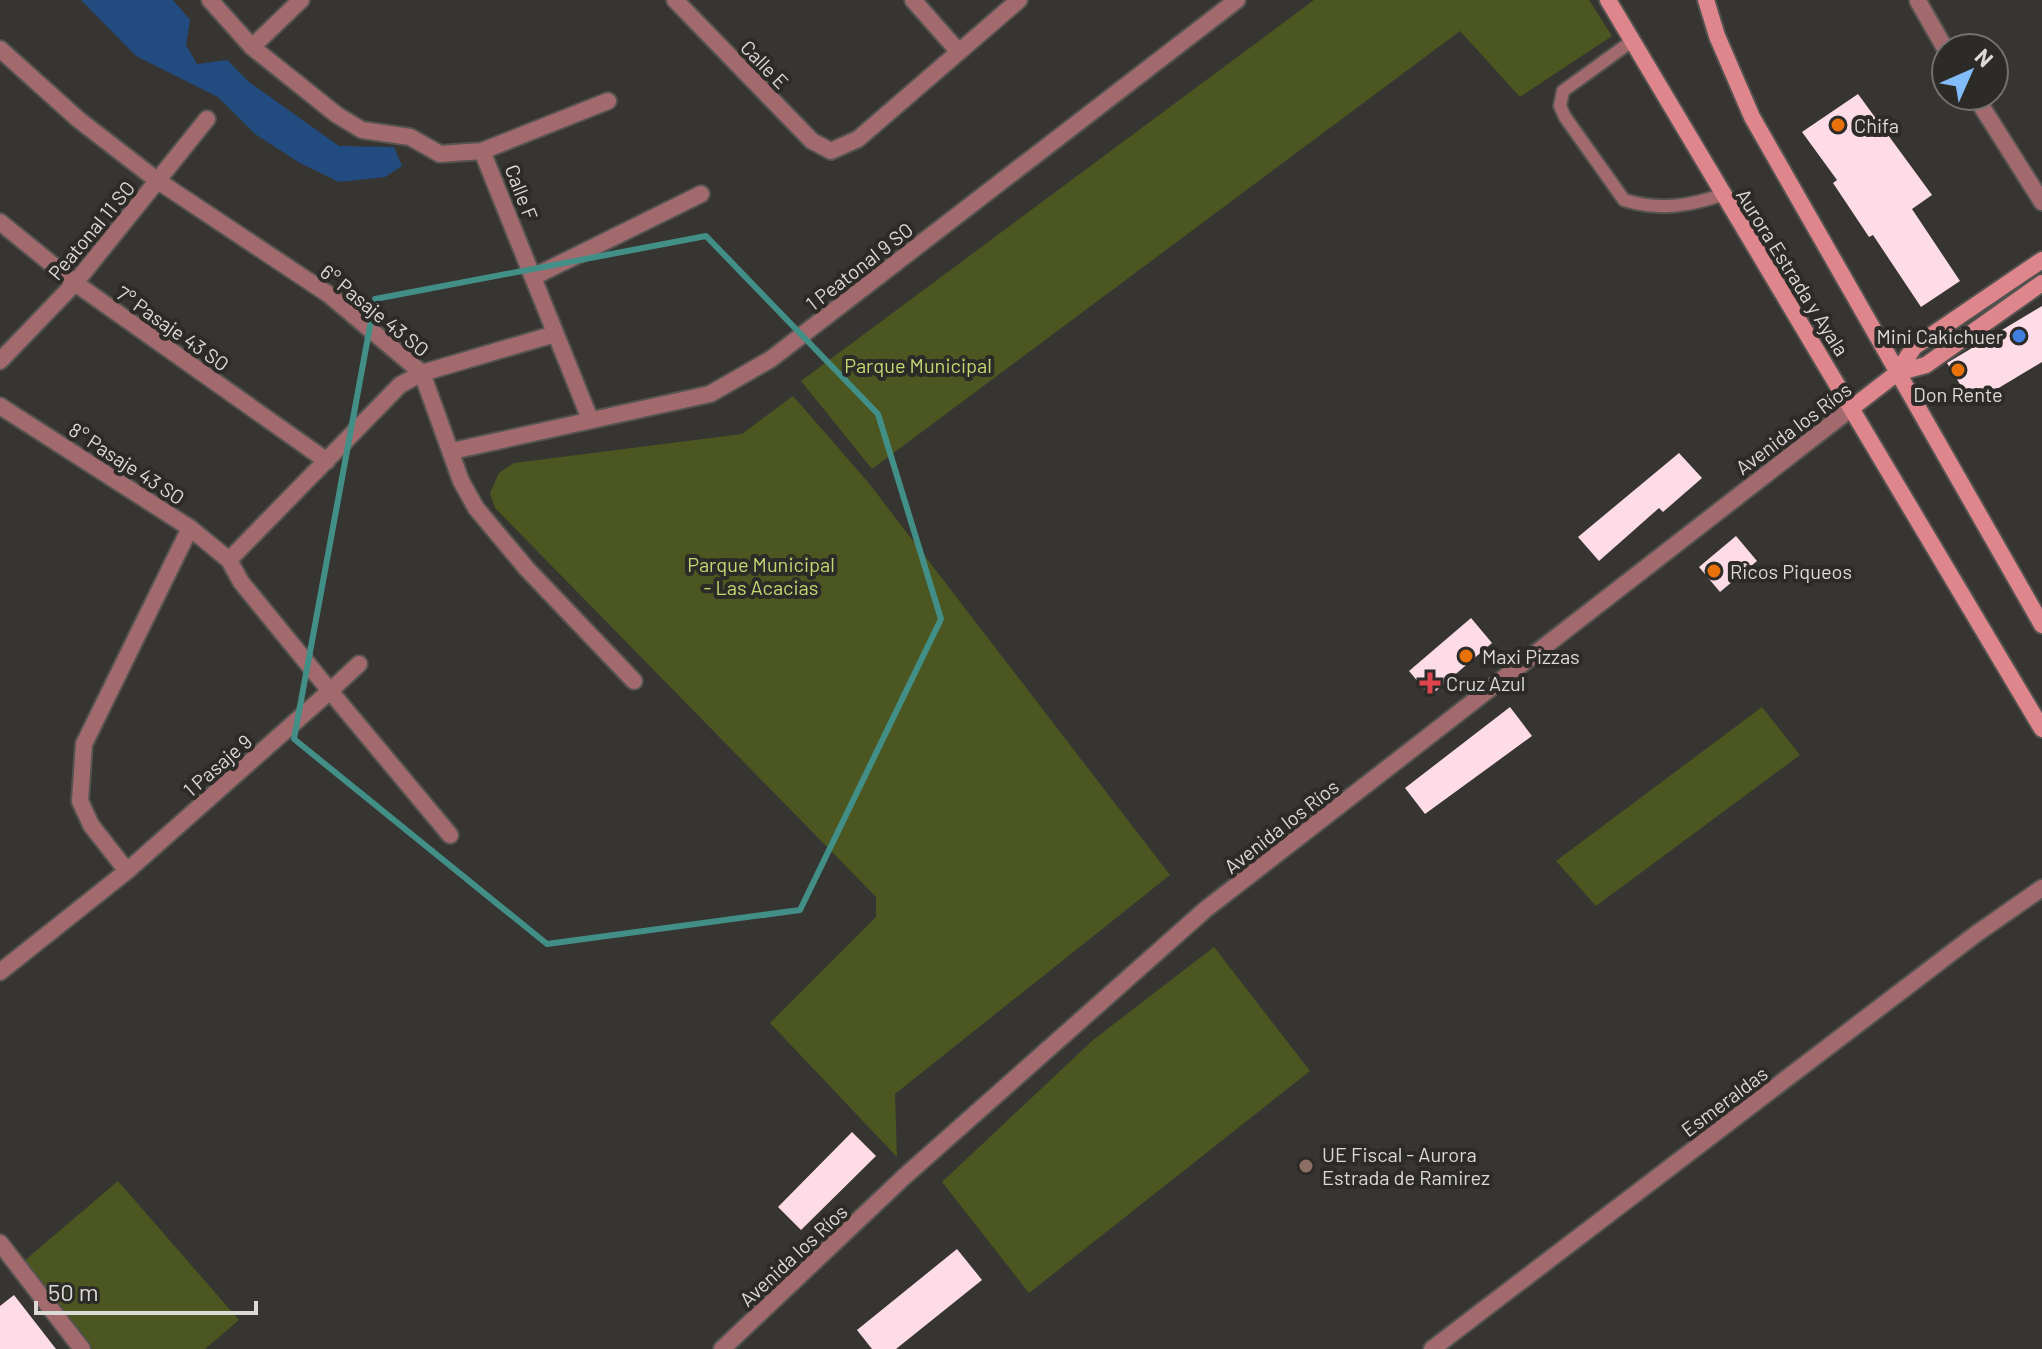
<svg xmlns="http://www.w3.org/2000/svg" width="2042" height="1349" font-family="Barlow,sans-serif">
<rect width="100%" height="100%" fill="#373532"/>
<!-- green -->
<path fill="#4b5620" d="M 1314,0 L 1589,0 L 1612,36 L 1520,97 L 1460,31 L 872,469 L 801,381 Z
M 793,396 L 868,482 L 1170,875 L 895,1094 L 897,1157 L 770,1023 L 876,917 L 876,897 L 495,508 L 490,493 L 499,473 L 514,463 L 742,434 Z
M 1762,707 L 1800,755 L 1596,906 L 1556,861 Z
M 1214,947 L 1310,1071 L 1029,1293 L 942,1182 L 1093,1040 Z
M 118,1181 L 239,1320 L 205,1349 L 93,1349 L 24,1261 Z"/>
<!-- water -->
<path fill="#224b7f" d="M 81,0 L 173,0 L 190,20 L 186,45 L 197,64 L 227,60 L 249,82 L 339,146 L 394,147 L 402,166 L 385,177 L 339,182 L 300,163 L 255,134 L 218,97 L 136,56 Z"/>
<!-- building -->
<path fill="#fddce8" d="M 1858,94 L 1932,195 L 1912,209 L 1960,281 L 1921,307 L 1873,235 L 1869,237 L 1833,183 L 1837,180 L 1802,132 Z
M 2042,306 L 2042,362 L 1972,404 L 1947,363 Z
M 1679,453 L 1702,478 L 1663,512 L 1659,508 L 1599,561 L 1578,537 Z
M 1736,536 L 1757,561 L 1720,592 L 1699,567 Z
M 1471,618 L 1492,643 L 1430,696 L 1409,671 Z
M 1510,707 L 1532,736 L 1425,814 L 1405,788 Z
M 852,1132 L 876,1156 L 801,1230 L 778,1207 Z
M 957,1249 L 982,1280 L 896,1349 L 872,1349 L 857,1330 Z
M 14,1295 L 56,1349 L 0,1349 L 0,1306 Z"/>
<g fill="none" stroke-linecap="round" stroke-linejoin="round">
<!-- service casing -->
<g stroke="#555350" stroke-width="16">
<path id="service" d="M 1632,41 L 1563,91 L 1560,106 L 1565,117 L 1624,200 C 1660,211 1688,206 1722,195"/>
</g>
<!-- minor casing -->
<g stroke="#555350" stroke-width="20">
<path id="minor" d="M 210,0 L 252,47 L 337,115 L 362,130 L 410,137 L 440,154 L 482,151 L 608,101
M 675,0 L 812,141 L 831,151 L 858,139 L 1019,0
M 913,0 L 959,52
M 1918,1 L 1946,50
M 252,47 L 301,0
M 0,49 L 79,120 L 158,181 L 328,294 L 422,373 L 461,481 L 476,508 L 527,569 L 634,681
M 1975,96 L 2042,202
M 482,151 L 590,419
M 0,222 L 75,283 L 327,461
M 533,277 L 701,194
M 0,361 L 75,283 L 207,119
M 0,406 L 190,528 L 229,560 L 241,582 L 330,691 L 127,871 L 0,972
M 452,451 L 710,394 L 771,359 L 1237,0
M 229,560 L 400,385 L 422,373 L 555,334
M 359,664 L 330,691 L 450,835
M 127,871 L 91,825 L 80,801 L 84,744 L 190,528
M 0,1243 L 82,1349"/>
</g>
<!-- tertiary casing -->
<g stroke="#555350" stroke-width="20">
<path id="tertiary" d="M 722,1349 L 905,1176 L 1206,909 L 1853,407
M 1432,1349 L 1976,934 L 2042,888"/>
</g>
<!-- secondary casing -->
<g stroke="#555350" stroke-width="20">
<path id="secondary" d="M 1608,0 L 2042,729
M 1706,0 L 1717,36 L 1752,117 L 2042,625
M 1897,373 L 1926,365 L 2042,283
M 1853,407 L 1897,373 L 1914,347 L 2042,260"/>
</g>
<!-- service -->
<use href="#service" stroke="#a26a6d" stroke-width="12"/>
<!-- minor -->
<use href="#minor" stroke="#a26a6d" stroke-width="16"/>
<!-- tertiary -->
<use href="#tertiary" stroke="#a26a6d" stroke-width="16"/>
<!-- secondary -->
<use href="#secondary" stroke="#de868b" stroke-width="16"/>
</g>
<!-- marked area -->
<path fill="none" stroke="#428f88" stroke-width="6" stroke-linejoin="round" d="M 706,236 L 878,414 L 941,619 L 800,910 L 547,944 L 294,739 L 375,299 Z"/>
<!-- markers -->
<g fill="#e8710a" stroke="#2d2b28" stroke-width="3">
<circle cx="1838" cy="125" r="8"/>
<circle cx="1958" cy="370" r="8"/>
<circle cx="1714" cy="571" r="8"/>
<circle cx="1466" cy="656" r="8"/>
</g>
<circle fill="#3f7fe0" stroke="#2d2b28" stroke-width="3" cx="2019" cy="336" r="8"/>
<path fill="#e0444e" stroke="#2d2b28" stroke-width="3" d="M1426 671h8v8h8v8h-8v8h-8v-8h-8v-8h8z"/>
<circle fill="#8d6e63" stroke="#2d2b28" stroke-width="3" cx="1306" cy="1166" r="8"/>
<g text-anchor="middle" dominant-baseline="central" stroke-width="8" stroke-linejoin="round" paint-order="stroke">
<!-- street labels -->
<g font-size="20" fill="#dbdad8" stroke="#2d2b28">
<text transform="translate(765 64) rotate(46)">Calle E</text>
<text transform="translate(522 192) rotate(69)">Calle F</text>
<text transform="translate(91 230) rotate(-50)">Peatonal 11 SO</text>
<text transform="translate(859 266) rotate(-38)">1 Peatonal 9 SO</text>
<text transform="translate(1793 272) rotate(58)">Aurora Estrada y Ayala</text>
<text transform="translate(375 310) rotate(39)">6° Pasaje 43 SO</text>
<text transform="translate(173 328) rotate(35)">7° Pasaje 43 SO</text>
<text transform="translate(1793 428) rotate(-37)">Avenida los Ríos</text>
<text transform="translate(127 463) rotate(33)">8° Pasaje 43 SO</text>
<text transform="translate(217 765) rotate(-41)">1 Pasaje 9</text>
<text transform="translate(1281 826) rotate(-38)">Avenida los Ríos</text>
<text transform="translate(1724 1101) rotate(-37)">Esmeraldas</text>
<text transform="translate(793 1255) rotate(-43)">Avenida los Ríos</text>
</g>
<!-- poi labels -->
<g font-size="20" fill="#dbdad8" stroke="#2d2b28" text-anchor="start">
<text x="1854" y="125">Chifa</text>
<text x="2003" y="336" text-anchor="end">Mini Cakichuer</text>
<text x="1958" y="394" text-anchor="middle">Don Rente</text>
<text x="1730" y="571">Ricos Piqueos</text>
<text x="1482" y="656">Maxi Pizzas</text>
<text x="1446" y="683">Cruz Azul</text>
<text x="1322" y="1154">UE Fiscal - Aurora<tspan x="1322" dy="23">Estrada de Ramirez</tspan></text>
</g>
<!-- park labels -->
<g font-size="20" fill="#c2d873" stroke="#2d2b28">
<text x="918" y="365">Parque Municipal</text>
<text x="761" y="564">Parque Municipal<tspan x="761" dy="23">- Las Acacias</tspan></text>
</g>
</g>
<!-- north arrow -->
<g transform="translate(1970 72) rotate(45)"><circle r="38" fill="#2d2b28" stroke="#73716e" stroke-width="2"/>
<path d="M0-6L14 30L0 20L-14 30Z" fill="#83bcfa"/>
<text y="-12" font-size="22" font-weight="bold" text-anchor="middle" fill="#dbdad8">N</text>
</g>
<!-- scale -->
<path d="M36 1301v12h220v-12" fill="none" stroke="#dbdad8" stroke-width="4"/>
<text x="48" y="1301" font-size="24" fill="#dbdad8" stroke="#2d2b28" stroke-width="6" paint-order="stroke">50 m</text>
</svg>
